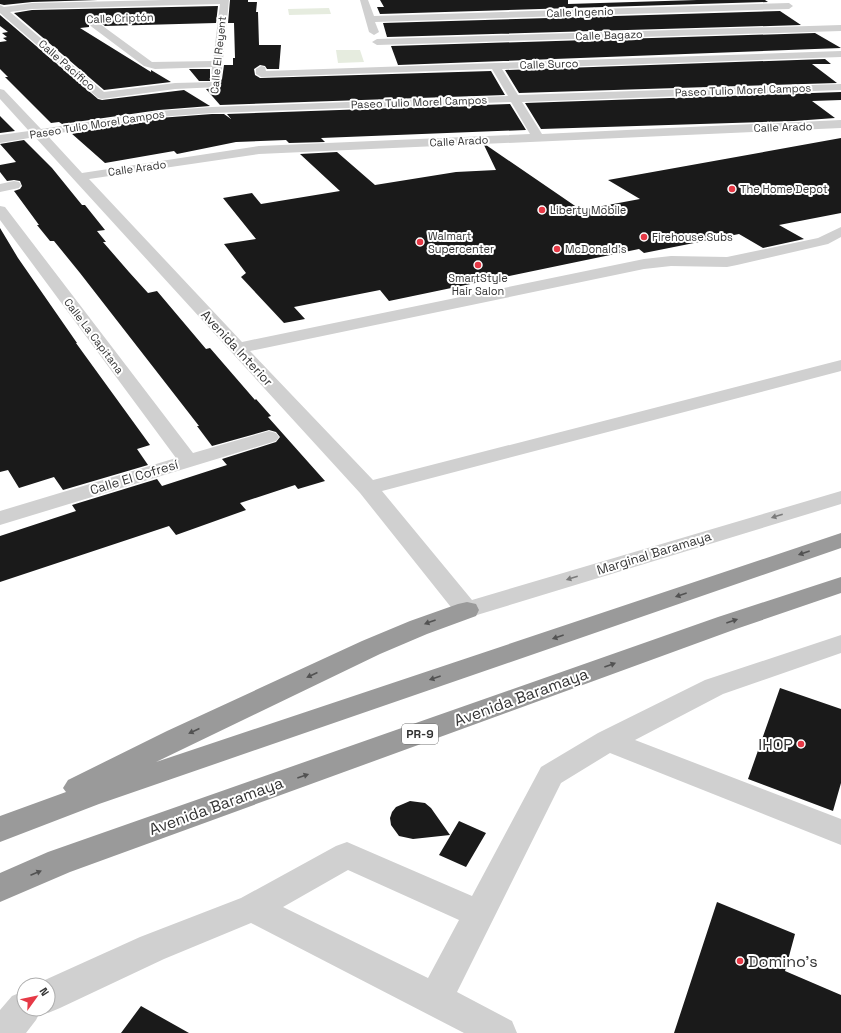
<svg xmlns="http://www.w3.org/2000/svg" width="841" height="1033" font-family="'Space Grotesk',sans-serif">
<rect width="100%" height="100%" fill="#fff"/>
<!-- green -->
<path fill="#e6ecdf" d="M 329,8 L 331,14 L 289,15 L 288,9 Z
M 336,50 L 360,50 L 364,62 L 338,63 Z"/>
<!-- building -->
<path fill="#1a1a1a" d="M 0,0 L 98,0 L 32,2 L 4,5 L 0,4 Z
M 230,0 L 248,0 L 248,2 L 257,2 L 256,12 L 258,12 L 259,45 L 281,45 L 279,69 L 267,69 L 265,66 L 260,65 L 254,69 L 255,75 L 260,78 L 491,71 L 505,95 L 220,105 L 206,89 L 220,88 L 221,85 L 219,82 L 222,79 L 224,65 L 233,65 L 233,58 L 235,58 L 234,23 L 228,23 Z
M 380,0 L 568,0 L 568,4 L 697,0 L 765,0 L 768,2 L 380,14 L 377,7 L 384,7 Z
M 218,6 L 216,23 L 105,26 L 101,23 L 99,16 L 91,16 L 89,25 L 89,27 L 80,28 L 151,72 L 151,70 L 171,82 L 104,90 L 14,13 L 32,10 Z
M 780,11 L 801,25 L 387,37 L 383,23 Z
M 0,15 L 98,99 L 102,100 L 184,90 L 210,106 L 159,110 L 62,124 L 59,122 L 51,123 L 5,77 L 8,77 L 0,69 L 0,42 L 7,41 L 3,38 L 7,37 L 2,33 L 8,32 L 0,26 Z
M 815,33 L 841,48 L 398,65 L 391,46 Z
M 825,59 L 831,64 L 812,64 L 837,83 L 519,93 L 505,70 Z
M 189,69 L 210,69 L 210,81 L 199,81 Z
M 841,92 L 841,100 L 812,101 L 835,118 L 794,121 L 541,129 L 525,103 Z
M 510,104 L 526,130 L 321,138 L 325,142 L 289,143 L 286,140 L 236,142 L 177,154 L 174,151 L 105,163 L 71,133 L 159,118 L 212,114 L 224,114 L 231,119 L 227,114 Z
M 0,116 L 15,131 L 0,133 Z
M 841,138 L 841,213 L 779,225 L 804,239 L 763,248 L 739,234 L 644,253 L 639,249 L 389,301 L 380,290 L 294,307 L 305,319 L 284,323 L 241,277 L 246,273 L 224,244 L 256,239 L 223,198 L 252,193 L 261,204 L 340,191 L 300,154 L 337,152 L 375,185 L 456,172 L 496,170 L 484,145 L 486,145 L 581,210 L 640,199 L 608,180 Z
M 24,140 L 52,168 L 82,205 L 85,205 L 105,230 L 97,231 L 106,242 L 103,242 L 129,272 L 148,293 L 157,291 L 206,349 L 210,348 L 255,400 L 256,399 L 271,416 L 268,417 L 325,481 L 298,489 L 295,485 L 240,503 L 246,510 L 176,535 L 169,526 L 0,582 L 0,536 L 76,511 L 72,505 L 157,479 L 162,486 L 227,465 L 222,459 L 276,442 L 280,437 L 276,432 L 269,430 L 212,446 L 197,426 L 199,426 L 80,273 L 54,241 L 50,241 L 37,225 L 39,225 L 14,191 L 20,189 L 22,186 L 20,181 L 14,180 L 7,181 L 0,172 L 0,165 L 16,162 L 0,144 Z
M 0,228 L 18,258 L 77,343 L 76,343 L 150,445 L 137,449 L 148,465 L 63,490 L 54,477 L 19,488 L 8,470 L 0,472 Z
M 780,688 L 841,709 L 841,783 L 833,811 L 748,779 Z
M 410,801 L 425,803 L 431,808 L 450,835 L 413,839 L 399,836 L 391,825 L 390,818 L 392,812 L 396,807 Z
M 459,821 L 486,833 L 466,867 L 439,855 Z
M 717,902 L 795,934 L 785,971 L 841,995 L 841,1033 L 674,1033 Z
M 141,1006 L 189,1033 L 121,1033 Z"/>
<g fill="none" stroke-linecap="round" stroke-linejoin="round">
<!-- minor -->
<path fill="#d0d0d0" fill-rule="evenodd" d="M 164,0 L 229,0 L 221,79 L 216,82 L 220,85 L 219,87 L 175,89 L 102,99 L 98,98 L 0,13 L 0,5 L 4,7 L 32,3 ZM 220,4 L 213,61 L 152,62 L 100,24 L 98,17 L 92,17 L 90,25 L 92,27 L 144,66 L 155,69 L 212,67 L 211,79 L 214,82 L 175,83 L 104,92 L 10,12 L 32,9 Z
M 360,0 L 368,0 L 374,16 L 789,3 L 793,6 L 789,9 L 375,22 L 379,32 L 374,35 L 369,32 Z
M 841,25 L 841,31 L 377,45 L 372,42 L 377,39 Z
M 841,51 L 841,57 L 502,69 L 518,95 L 841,84 L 841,90 L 522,102 L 542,134 L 841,120 L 841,128 L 259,154 L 89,179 L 242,342 L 644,259 L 671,256 L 727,257 L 818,238 L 841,227 L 841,237 L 828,244 L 737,265 L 727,267 L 671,266 L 644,269 L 250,351 L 373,480 L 841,360 L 841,371 L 382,491 L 472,600 L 841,491 L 841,504 L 467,618 L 458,616 L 360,493 L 35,137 L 0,143 L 0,135 L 29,131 L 0,99 L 0,89 L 4,90 L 41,129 L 159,111 L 212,107 L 508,96 L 492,69 L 261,77 L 256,74 L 256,69 L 261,66 L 265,67 L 266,71 ZM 511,102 L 530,134 L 259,146 L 82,173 L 47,135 L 159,117 L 212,113 Z
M 14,181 L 19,182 L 21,185 L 19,188 L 0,192 L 0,184 Z
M 0,206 L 5,207 L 193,453 L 269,431 L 276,433 L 279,437 L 276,441 L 0,525 L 0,511 L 176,458 L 0,220 Z
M 841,635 L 841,653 L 723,694 L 635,740 L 841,819 L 841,845 L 610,753 L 561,783 L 457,992 L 512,1021 L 517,1033 L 464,1033 L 251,923 L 164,959 L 60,1008 L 48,1013 L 41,1010 L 36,1020 L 26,1033 L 0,1033 L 0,1010 L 12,996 L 24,991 L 24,1009 L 48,1009 L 48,985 L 36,984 L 140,937 L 241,898 L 336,846 L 347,842 L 472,896 L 541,767 L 598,733 L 705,680 ZM 348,870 L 459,920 L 428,978 L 283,907 Z"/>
<!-- highway -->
<path fill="#9a9a9a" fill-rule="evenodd" d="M 841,533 L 841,548 L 99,804 L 0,842 L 0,816 L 66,792 L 63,788 L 68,780 L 167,731 L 362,641 L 410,621 L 458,604 L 467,602 L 476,604 L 479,610 L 476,616 L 427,634 L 380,654 L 156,762 Z
M 841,577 L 841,593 L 736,629 L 70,872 L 0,902 L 0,873 L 48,852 L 718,617 Z"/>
</g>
<!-- one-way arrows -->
<defs><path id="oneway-solid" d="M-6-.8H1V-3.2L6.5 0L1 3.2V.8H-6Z"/></defs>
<g fill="#7a7a7a">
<use href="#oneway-solid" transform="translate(777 516) rotate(163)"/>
<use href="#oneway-solid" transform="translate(572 578) rotate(163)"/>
</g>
<g fill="#525252">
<use href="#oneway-solid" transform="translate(804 553) rotate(161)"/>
<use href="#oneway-solid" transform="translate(681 595) rotate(161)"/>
<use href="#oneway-solid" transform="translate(732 621) rotate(-19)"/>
<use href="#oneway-solid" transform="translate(430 622) rotate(160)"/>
<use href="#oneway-solid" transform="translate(558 637) rotate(161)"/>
<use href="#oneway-solid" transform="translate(610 665) rotate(-20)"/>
<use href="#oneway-solid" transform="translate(312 675) rotate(155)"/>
<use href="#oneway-solid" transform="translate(435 678) rotate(161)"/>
<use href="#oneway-solid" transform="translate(194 731) rotate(155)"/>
<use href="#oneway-solid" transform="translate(303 776) rotate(-19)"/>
<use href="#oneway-solid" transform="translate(36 873) rotate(-23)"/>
</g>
<!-- markers -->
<g fill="#e63946" stroke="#fff" stroke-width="1.5">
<circle cx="732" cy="189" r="4"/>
<circle cx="542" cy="210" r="4"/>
<circle cx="644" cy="237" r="4"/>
<circle cx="420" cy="242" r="4"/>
<circle cx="557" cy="249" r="4"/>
<circle cx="478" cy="265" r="4"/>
<circle cx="801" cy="744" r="4"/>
<circle cx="740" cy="961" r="4"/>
</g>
<g text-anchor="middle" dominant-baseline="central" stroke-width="4" stroke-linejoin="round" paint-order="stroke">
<!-- far-street labels -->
<g font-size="11" fill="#333" stroke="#fff">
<text transform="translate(580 12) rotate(-2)">Calle Ingenio</text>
<text transform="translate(120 18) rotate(-2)">Calle Criptón</text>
<text transform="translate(609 35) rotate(-2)">Calle Bagazo</text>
<text transform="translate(218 55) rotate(-84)">Calle El Reyent</text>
<text transform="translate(549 64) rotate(-2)">Calle Surco</text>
<text transform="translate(67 65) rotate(41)">Calle Pacífico</text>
<text transform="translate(743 90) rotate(-2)">Paseo Tulio Morel Campos</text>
<text transform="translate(419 102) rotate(-2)">Paseo Tulio Morel Campos</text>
<text transform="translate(97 124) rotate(-9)">Paseo Tulio Morel Campos</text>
<text transform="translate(783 127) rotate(-2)">Calle Arado</text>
<text transform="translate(459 141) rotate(-3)">Calle Arado</text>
<text transform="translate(137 168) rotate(-8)">Calle Arado</text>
<text transform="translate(94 336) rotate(53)">Calle La Capitana</text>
</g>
<!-- far-poi labels -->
<g font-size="11" fill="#333" stroke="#fff" text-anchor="start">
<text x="740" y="189">The Home Depot</text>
<text x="550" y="210">Liberty Mobile</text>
<text x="428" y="236">Walmart<tspan x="428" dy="13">Supercenter</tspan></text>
<text x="652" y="237">Firehouse Subs</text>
<text x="565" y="249">McDonald's</text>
<text x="478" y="278" text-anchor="middle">SmartStyle<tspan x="478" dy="13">Hair Salon</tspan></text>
</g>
<!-- shield labels -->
<rect fill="#fff" stroke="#707070" stroke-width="1" x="402" y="724" width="36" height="20" rx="3"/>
<g font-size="12" font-weight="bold" fill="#333">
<text x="420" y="734">PR-9</text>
</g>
<!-- street labels -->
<g font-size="13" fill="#333" stroke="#fff">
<text transform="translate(237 348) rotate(47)">Avenida Interior</text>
<text transform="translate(134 477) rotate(-17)">Calle El Cofresí</text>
<text transform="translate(654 553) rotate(-17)">Marginal Baramaya</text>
</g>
<!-- near-street labels -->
<g font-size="16" fill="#333" stroke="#fff">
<text transform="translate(521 697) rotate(-20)">Avenida Baramaya</text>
<text transform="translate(216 806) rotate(-20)">Avenida Baramaya</text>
</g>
<!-- near-poi labels -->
<g font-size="16" fill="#333" stroke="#fff" text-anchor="end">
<text x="793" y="744">IHOP</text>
<text x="748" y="961" text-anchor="start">Domino's</text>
</g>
</g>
<!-- north arrow -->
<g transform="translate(36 997) rotate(57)"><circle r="19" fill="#ffffff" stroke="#adadad"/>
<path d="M0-3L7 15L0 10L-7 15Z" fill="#e63946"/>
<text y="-6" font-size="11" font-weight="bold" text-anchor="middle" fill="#333333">N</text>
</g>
</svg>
